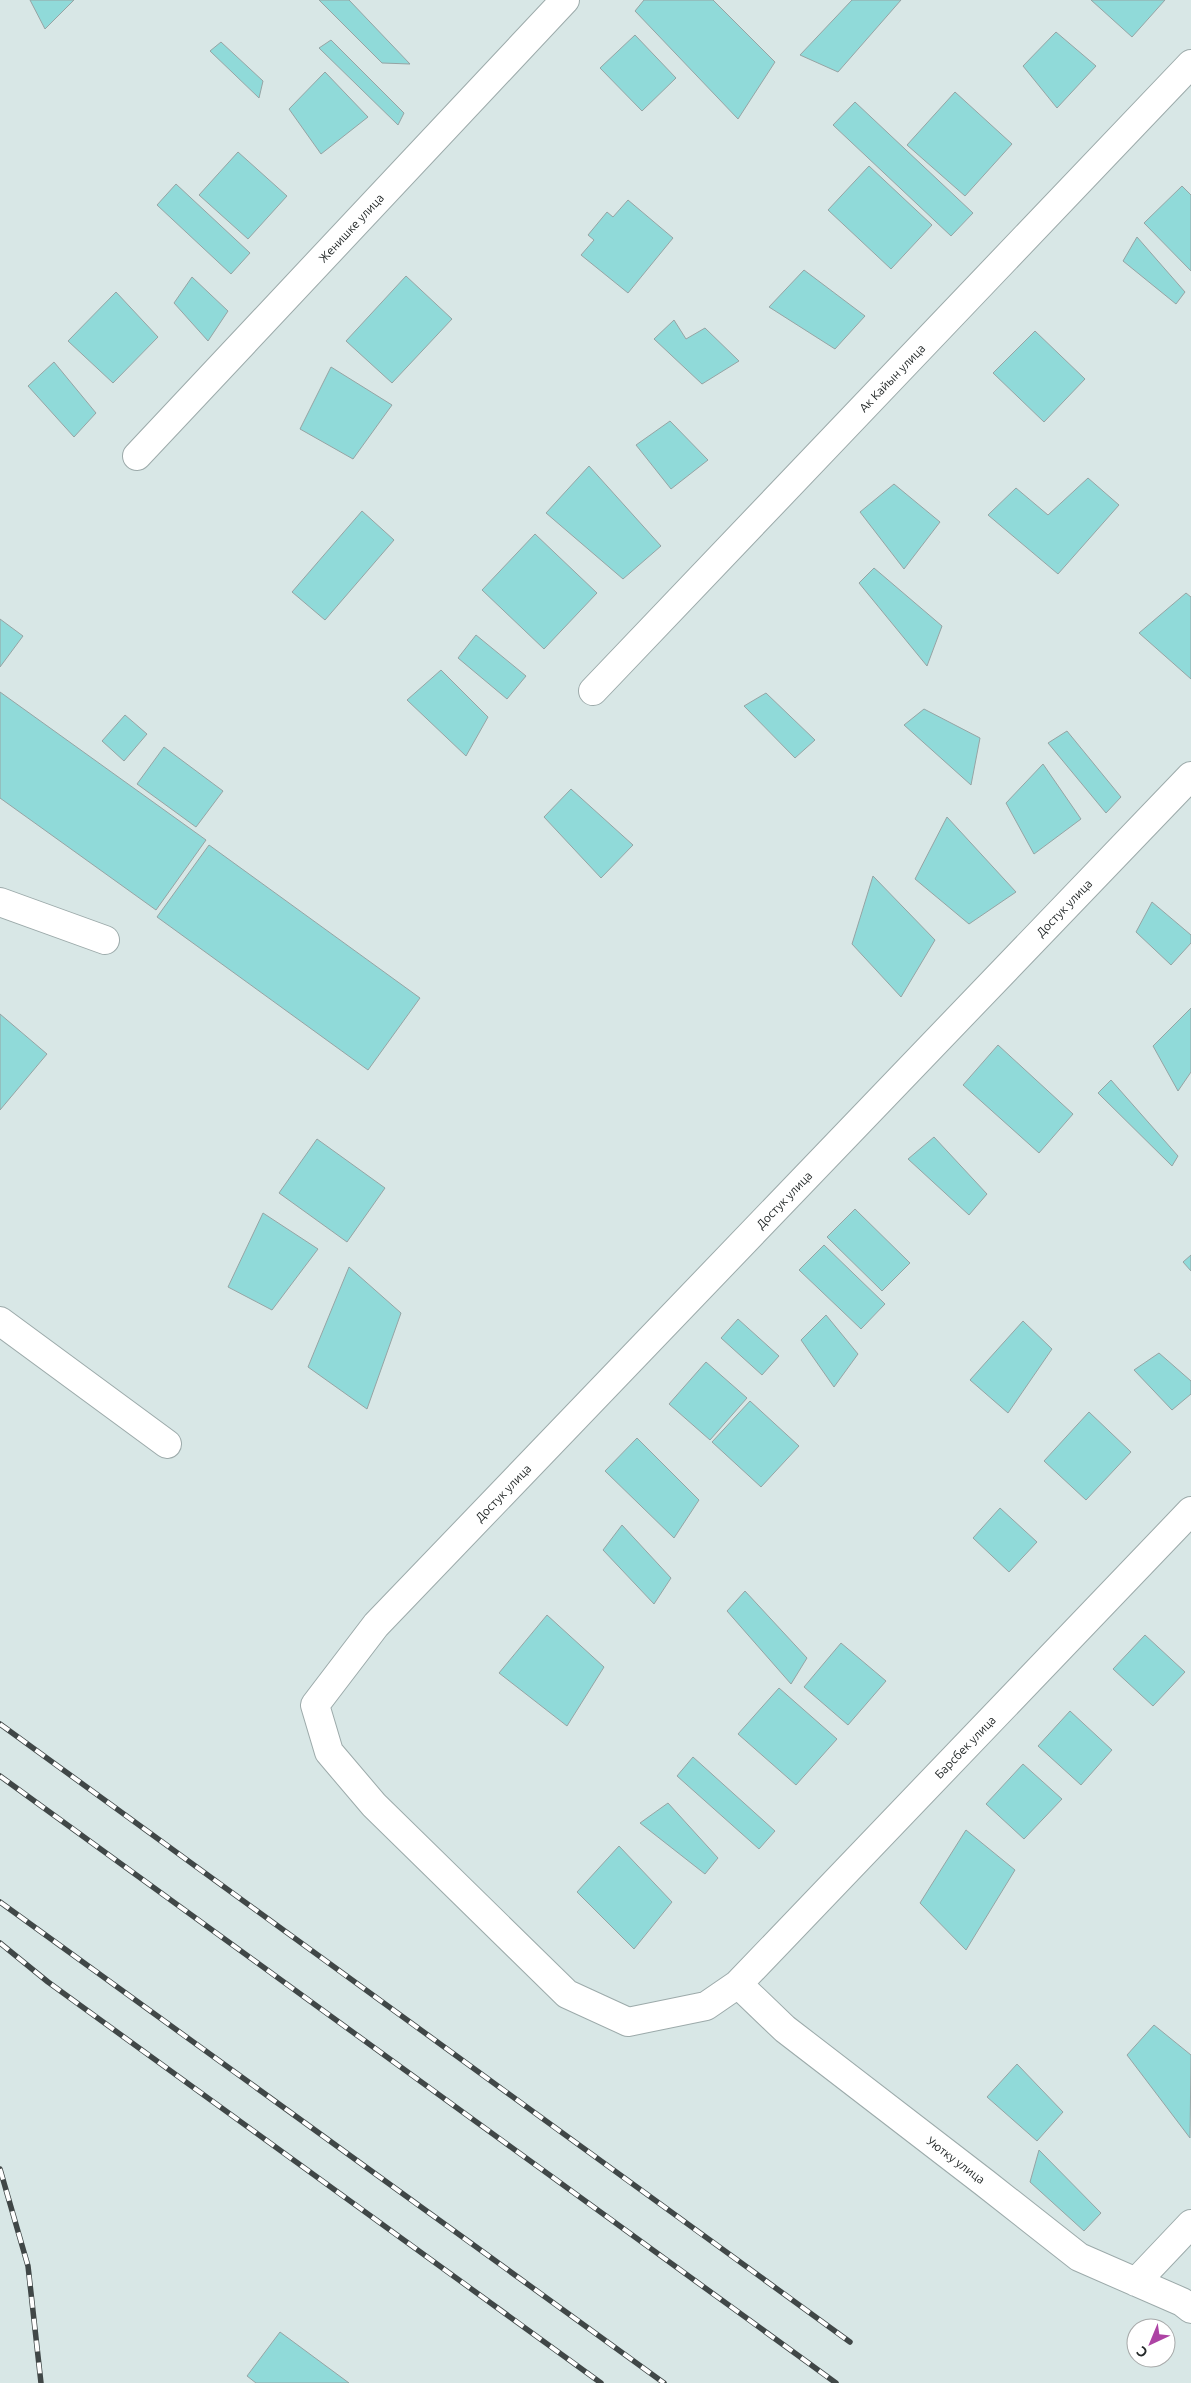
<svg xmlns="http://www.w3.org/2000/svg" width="1191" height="2383" font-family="Ubuntu,sans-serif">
<rect width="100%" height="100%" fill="#d8e7e6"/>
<!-- building -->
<path fill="#90dad9" stroke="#96a4a4" d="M 30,0 L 74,0 L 45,29 Z
M 319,0 L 349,0 L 410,64 L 382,63 Z
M 644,0 L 713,0 L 775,62 L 738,119 L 635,11 Z
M 852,0 L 901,0 L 838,72 L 800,55 Z
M 1091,0 L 1165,0 L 1132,37 Z
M 1056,32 L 1096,66 L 1057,108 L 1023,66 Z
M 635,35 L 676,78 L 642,111 L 600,68 Z
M 331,40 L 404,113 L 398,125 L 319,48 Z
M 221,42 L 263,81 L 259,98 L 210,51 Z
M 325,72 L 368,117 L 321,154 L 289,109 Z
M 955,92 L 1012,144 L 965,196 L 907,145 Z
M 855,102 L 973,213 L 951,236 L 833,125 Z
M 238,152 L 287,196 L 248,239 L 199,195 Z
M 869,166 L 932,225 L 891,269 L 828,210 Z
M 176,184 L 250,253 L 231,274 L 157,205 Z
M 1182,186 L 1191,195 L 1191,271 L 1144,223 Z
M 628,200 L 673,238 L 628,293 L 581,255 L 594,240 L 588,235 L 607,212 L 613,217 Z
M 1137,237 L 1185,292 L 1176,304 L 1123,261 Z
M 804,270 L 865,316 L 835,349 L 769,307 Z
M 406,276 L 452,319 L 392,383 L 346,341 Z
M 192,277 L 228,311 L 208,341 L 174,303 Z
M 116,292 L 158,337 L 113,383 L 68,341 Z
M 674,320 L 686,339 L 705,328 L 739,361 L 702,384 L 654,339 Z
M 1035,331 L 1085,379 L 1044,422 L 993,373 Z
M 54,362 L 96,413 L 74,437 L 28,386 Z
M 331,367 L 392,405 L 353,459 L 300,429 Z
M 670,421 L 708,460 L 671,489 L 636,445 Z
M 589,466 L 661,546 L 623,579 L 546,513 Z
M 1088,478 L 1119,505 L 1058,574 L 988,515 L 1016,488 L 1048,515 Z
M 894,484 L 940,522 L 904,569 L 860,512 Z
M 362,511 L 394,540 L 325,620 L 292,592 Z
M 535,534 L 597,593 L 544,649 L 482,590 Z
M 874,568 L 942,626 L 927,666 L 859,583 Z
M 1186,593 L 1191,597 L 1191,679 L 1139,633 Z
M 0,619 L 23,636 L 0,667 Z
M 476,635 L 526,676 L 507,699 L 458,658 Z
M 441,670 L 488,717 L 466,756 L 407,700 Z
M 0,692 L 206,840 L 156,910 L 0,798 Z
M 766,693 L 815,740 L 795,758 L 744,706 Z
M 924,709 L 980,738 L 971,785 L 904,725 Z
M 125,715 L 147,734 L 124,761 L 102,741 Z
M 1067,731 L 1121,797 L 1106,813 L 1048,743 Z
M 164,747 L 223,791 L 196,827 L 137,784 Z
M 1043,764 L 1081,819 L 1034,854 L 1006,803 Z
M 571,789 L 633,845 L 601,878 L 544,817 Z
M 947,817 L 1016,892 L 969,924 L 915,879 Z
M 209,845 L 420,998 L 368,1070 L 157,917 Z
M 873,876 L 935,940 L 901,997 L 852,944 Z
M 1152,902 L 1191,935 L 1191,943 L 1171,965 L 1136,932 Z
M 1191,1008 L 1191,1072 L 1178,1091 L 1153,1046 Z
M 0,1014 L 47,1054 L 0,1110 Z
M 998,1045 L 1073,1114 L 1039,1153 L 963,1085 Z
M 1111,1080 L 1178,1156 L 1172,1166 L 1098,1093 Z
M 934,1137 L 987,1194 L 969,1215 L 908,1159 Z
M 317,1139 L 385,1188 L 347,1242 L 279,1193 Z
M 855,1209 L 910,1263 L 882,1291 L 827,1237 Z
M 263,1213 L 318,1249 L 272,1310 L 228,1287 Z
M 824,1245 L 885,1304 L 861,1329 L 799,1270 Z
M 1191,1255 L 1191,1271 L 1183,1262 Z
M 349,1267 L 401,1313 L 367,1409 L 308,1367 Z
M 826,1315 L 858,1354 L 834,1387 L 801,1340 Z
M 738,1319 L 779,1356 L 762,1375 L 721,1338 Z
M 1023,1321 L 1052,1349 L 1008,1413 L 970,1380 Z
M 1159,1353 L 1191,1381 L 1191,1394 L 1172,1410 L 1134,1370 Z
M 706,1362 L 747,1398 L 710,1440 L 669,1404 Z
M 750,1401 L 799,1446 L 761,1487 L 712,1442 Z
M 1089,1412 L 1131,1452 L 1086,1500 L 1044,1461 Z
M 637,1438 L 699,1500 L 674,1538 L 605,1471 Z
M 1000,1508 L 1037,1542 L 1009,1572 L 973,1538 Z
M 622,1525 L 671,1578 L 654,1604 L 603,1550 Z
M 745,1591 L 807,1658 L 791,1684 L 727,1611 Z
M 547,1615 L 604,1667 L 567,1726 L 499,1673 Z
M 1145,1635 L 1185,1672 L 1153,1706 L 1113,1669 Z
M 841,1643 L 886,1681 L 848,1725 L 804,1687 Z
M 779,1688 L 837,1739 L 796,1785 L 738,1734 Z
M 1070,1711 L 1112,1750 L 1081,1785 L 1038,1746 Z
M 693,1757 L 775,1831 L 759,1849 L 677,1776 Z
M 1023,1764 L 1062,1799 L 1024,1839 L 986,1804 Z
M 668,1803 L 718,1858 L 705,1874 L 640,1823 Z
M 966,1830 L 1015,1870 L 966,1950 L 920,1903 Z
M 619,1846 L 672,1902 L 634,1949 L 577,1892 Z
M 1154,2025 L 1191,2055 L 1190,2138 L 1127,2055 Z
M 1017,2064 L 1063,2112 L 1037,2141 L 987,2097 Z
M 1039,2150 L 1101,2213 L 1084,2231 L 1030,2182 Z
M 280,2332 L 349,2383 L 256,2383 L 247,2376 Z"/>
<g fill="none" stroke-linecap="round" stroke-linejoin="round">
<!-- minor casing -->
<g stroke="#9caaaa" stroke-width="30">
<path id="minor" d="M 137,456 L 565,0
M 593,691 L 1191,64
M 1191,776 L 376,1625 L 315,1705 L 329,1752 L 374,1805 L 567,1994 L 628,2022 L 706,2006 L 738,1984 L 1191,1511
M 0,902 L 105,940
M 0,1321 L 167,1444
M 738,1984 L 785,2029 L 985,2183 L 1079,2257 L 1182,2302 L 1191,2309
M 1136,2282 L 1191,2224"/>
</g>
<!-- minor -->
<use href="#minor" stroke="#fff" stroke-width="28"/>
<!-- rail casing -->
<g stroke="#404747" stroke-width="5.5">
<path id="rail" d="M 0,1724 L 850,2342
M 0,1776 L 836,2383
M 0,1902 L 664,2383
M 0,1943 L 48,1982 L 601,2383
M 0,2169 L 28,2266 L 41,2383"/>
</g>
<!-- rail -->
<use href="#rail" stroke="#fff" stroke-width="4" stroke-dasharray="11" stroke-linecap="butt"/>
</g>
<g text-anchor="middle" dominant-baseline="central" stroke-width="4" stroke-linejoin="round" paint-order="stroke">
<!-- street labels -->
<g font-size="12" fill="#242929" stroke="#fff">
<text transform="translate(351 228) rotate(-47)">Женишке улица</text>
<text transform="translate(892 378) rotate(-46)">Ак Кайын улица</text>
<text transform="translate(1064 908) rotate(-46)">Достук улица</text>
<text transform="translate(784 1200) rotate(-46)">Достук улица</text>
<text transform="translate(503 1493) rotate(-46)">Достук улица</text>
<text transform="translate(965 1747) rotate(-46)">Барсбек улица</text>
<text transform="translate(956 2160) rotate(37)">Уютку улица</text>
</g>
</g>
<!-- north arrow -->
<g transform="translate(1151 2343) rotate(224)"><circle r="24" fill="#ffffff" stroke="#a7a9a9"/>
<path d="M0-4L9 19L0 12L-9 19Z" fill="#ad43a4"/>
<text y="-8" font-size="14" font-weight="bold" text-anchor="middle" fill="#242929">С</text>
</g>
</svg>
